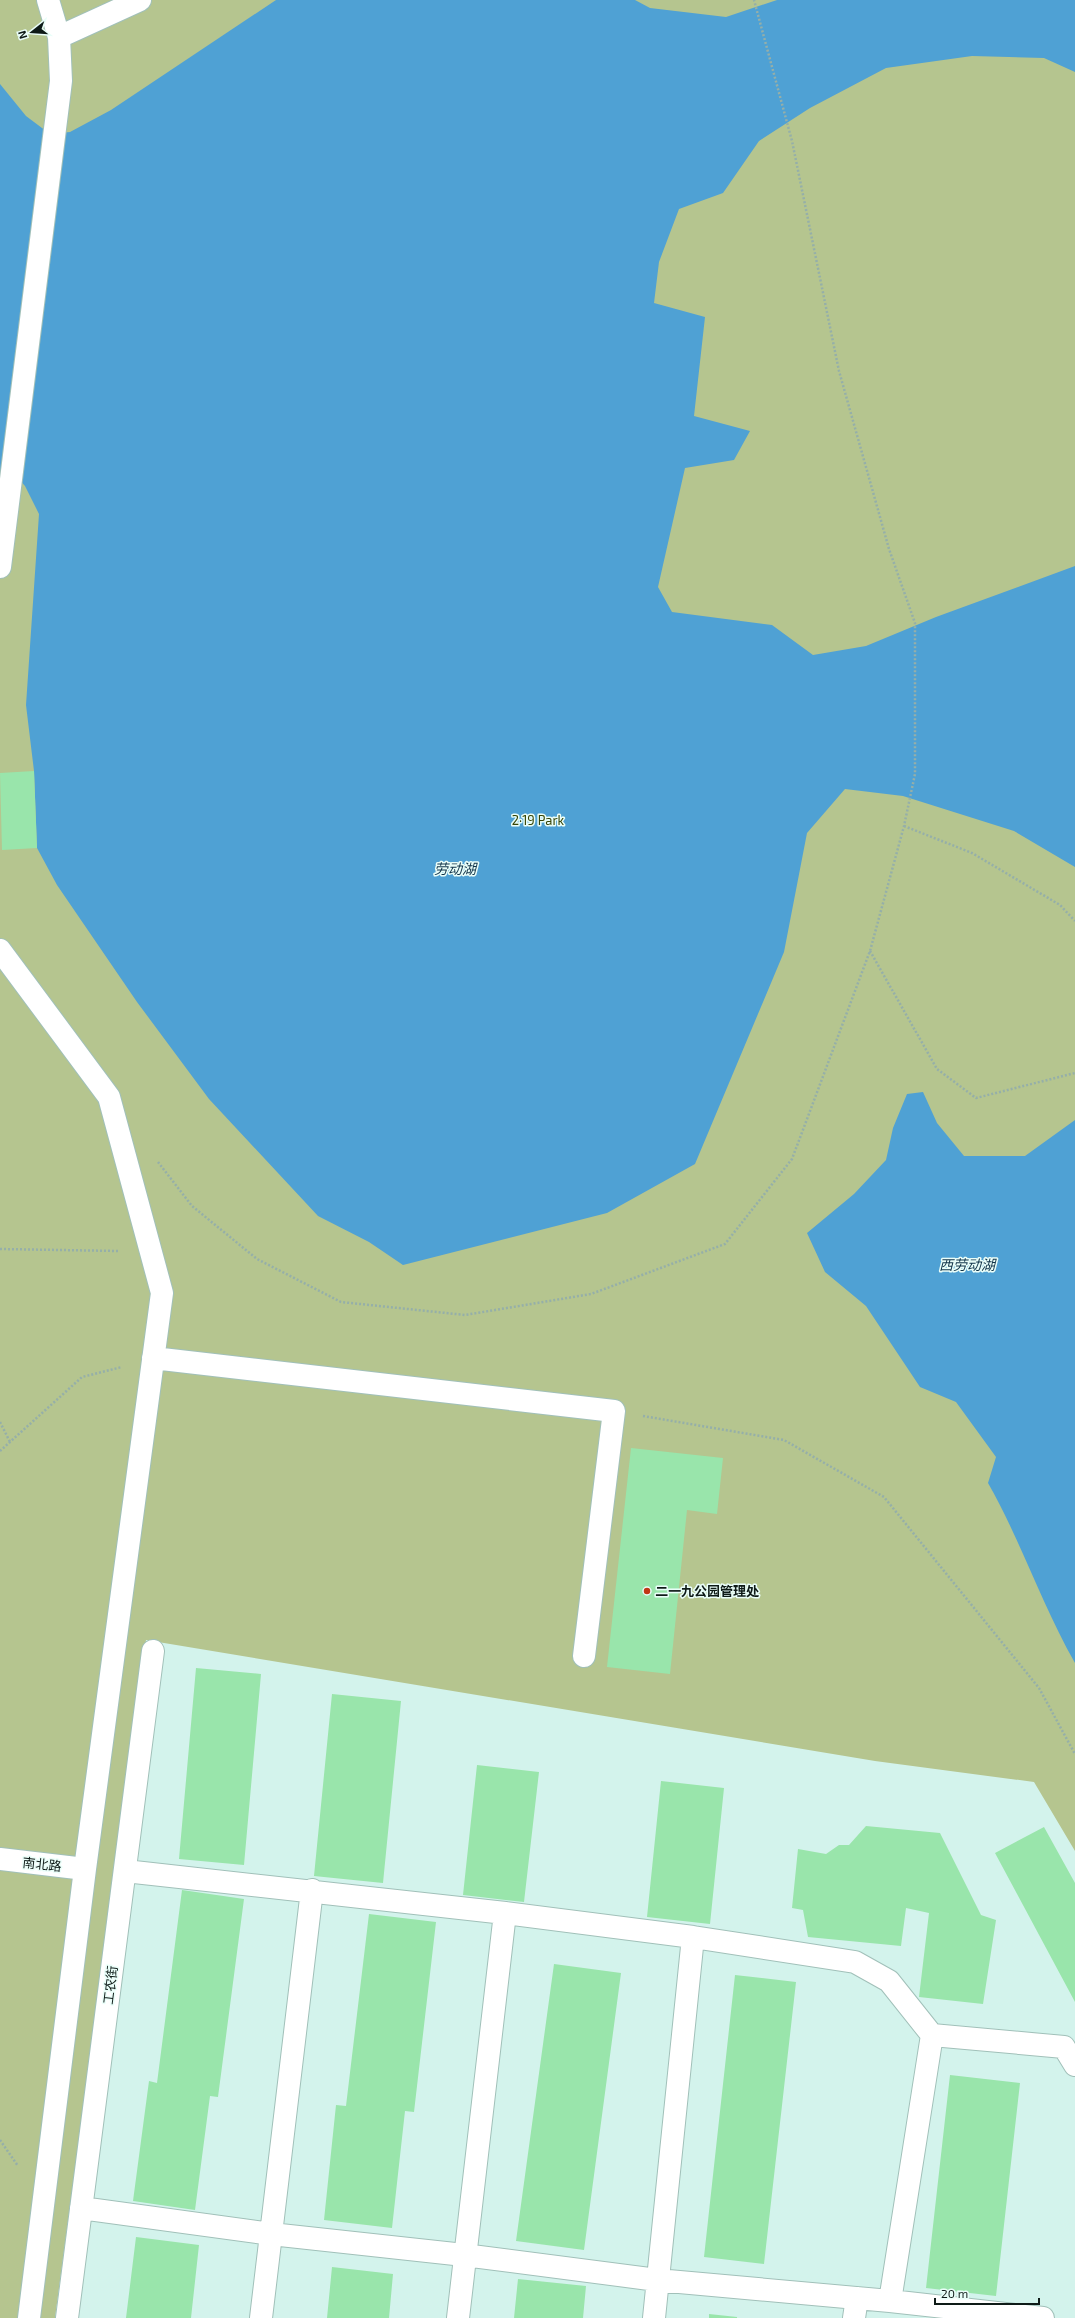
<svg xmlns="http://www.w3.org/2000/svg" width="1075" height="2318" font-family="'Exo 2','Noto Sans SC',sans-serif">
<rect width="100%" height="100%" fill="#d3f3ec"/>
<!-- green -->
<path fill="#b5c58f" d="M 0,0 L 1075,0 L 1075,1851 L 1034,1782 L 875,1761 L 146,1640 L 55,2318 L 0,2318 Z"/>
<!-- water -->
<path fill="#4fa1d4" d="M 276,0 L 635,0 L 650,8 L 726,17 L 777,0 L 1075,0 L 1075,72 L 1044,58 L 972,56 L 886,68 L 810,108 L 759,141 L 723,193 L 679,209 L 659,262 L 654,303 L 705,317 L 694,416 L 750,431 L 734,460 L 685,468 L 658,587 L 672,612 L 772,625 L 813,655 L 866,646 L 936,617 L 1075,566 L 1075,867 L 1014,831 L 903,796 L 845,789 L 807,833 L 784,952 L 695,1164 L 607,1213 L 403,1265 L 369,1242 L 318,1216 L 209,1099 L 137,1002 L 57,885 L 37,848 L 34,771 L 26,705 L 39,514 L 25,486 L 11,470 L 0,471 L 0,84 L 26,116 L 50,134 L 70,132 L 111,110 Z
M 923,1092 L 937,1123 L 964,1156 L 1025,1156 L 1075,1120 L 1075,1663 C 1042,1605 1021,1541 988,1483 L 996,1457 L 956,1402 L 920,1387 L 866,1306 L 825,1272 L 807,1233 L 854,1194 L 886,1160 L 893,1128 L 907,1094 Z"/>
<!-- building -->
<path fill="#99e5ab" d="M 34,771 L 37,848 L 2,850 L 0,773 Z
M 631,1448 L 723,1458 L 717,1514 L 687,1510 L 670,1674 L 607,1667 Z
M 196,1668 L 261,1674 L 244,1865 L 179,1859 Z
M 332,1694 L 401,1701 L 383,1883 L 314,1876 Z
M 477,1765 L 539,1772 L 524,1902 L 463,1895 Z
M 661,1781 L 724,1788 L 710,1924 L 647,1917 Z
M 866,1826 L 940,1833 L 981,1915 L 996,1920 L 983,2004 L 919,1997 L 929,1913 L 906,1908 L 901,1946 L 808,1937 L 803,1910 L 792,1908 L 798,1849 L 826,1854 L 839,1845 L 849,1845 Z
M 1044,1827 L 1075,1883 L 1075,2002 L 995,1853 Z
M 182,1890 L 244,1899 L 218,2097 L 210,2096 L 195,2210 L 133,2201 L 149,2081 L 157,2083 Z
M 369,1914 L 436,1922 L 414,2112 L 405,2111 L 392,2228 L 324,2220 L 336,2105 L 346,2106 Z
M 554,1964 L 621,1973 L 584,2250 L 516,2241 Z
M 735,1975 L 796,1982 L 764,2264 L 704,2257 Z
M 950,2075 L 1020,2083 L 996,2296 L 926,2288 Z
M 136,2237 L 199,2245 L 191,2318 L 126,2318 Z
M 332,2267 L 393,2274 L 389,2318 L 327,2318 Z
M 518,2279 L 586,2286 L 583,2318 L 514,2318 Z
M 709,2314 L 737,2317 L 737,2318 L 709,2318 Z"/>
<g fill="none" stroke-linecap="round" stroke-linejoin="round">
<!-- minor casing -->
<g stroke="#a1c0b9" stroke-width="24">
<path id="minor" d="M 48,0 L 59,37
M 0,567 L 61,81 L 59,37 L 140,0
M 0,950 L 109,1097 L 162,1293 L 85,1869 L 29,2318
M 153,1358 L 614,1411 L 584,1656
M 0,1859 L 85,1869
M 932,2035 L 1064,2047 L 1075,2065
M 81,2208 L 271,2234 L 464,2255 L 657,2280 L 890,2301 L 932,2035 L 889,1981 L 855,1962 L 693,1937 L 505,1913 L 125,1871
M 890,2301 L 1043,2318
M 67,2318 L 153,1651
M 261,2318 L 312,1890
M 458,2318 L 505,1913
M 654,2318 L 693,1937
M 854,2318 L 857,2298"/>
</g>
<!-- path -->
<path stroke="#95afa9" stroke-width="2.5" stroke-dasharray="2 2" stroke-linecap="butt" d="M 904,826 L 972,853 L 1060,905 L 1075,921
M 870,951 L 937,1069 L 976,1098 L 1075,1073
M 158,1162 L 192,1206 L 257,1259 L 341,1302 L 465,1315 L 591,1294 L 725,1244 L 792,1159 L 870,951 L 904,826 L 915,774 L 915,623 L 889,549 L 839,371 L 792,141 L 754,0
M 0,1249 L 119,1251
M 643,1416 L 784,1440 L 884,1497 L 1039,1688 L 1075,1754
M 0,1422 L 10,1442
M 0,1451 L 82,1377 L 122,1367
M 0,2140 L 18,2166"/>
<!-- minor -->
<use href="#minor" stroke="#fff" stroke-width="22"/>
</g>
<!-- markers -->
<circle fill="#c13715" stroke="#eafef9" stroke-width="1.5" cx="647" cy="1591" r="4"/>
<g text-anchor="middle" dominant-baseline="central" stroke-width="3" stroke-linejoin="round" paint-order="stroke">
<!-- park labels -->
<g font-size="13" fill="#374506" stroke="#eafef9">
<text x="538" y="820">2·19 Park</text>
</g>
<!-- poi labels -->
<g font-size="13" font-weight="bold" fill="#0e1a17" stroke="#eafef9" text-anchor="start">
<text x="655" y="1591">二一九公园管理处</text>
</g>
<!-- street labels -->
<g font-size="13" fill="#0e1a17" stroke="#eafef9">
<text transform="translate(42 1864) rotate(6)">南北路</text>
<text transform="translate(110 1985) rotate(-83)">工农街</text>
</g>
<!-- water labels -->
<g font-size="14" font-style="italic" fill="#0f3248" stroke="#eafef9">
<text x="455" y="868">劳动湖</text>
<text x="967" y="1264">西劳动湖</text>
</g>
</g>
<!-- north arrow -->
<g transform="translate(32 32) rotate(253)" stroke="#eafef9" stroke-width="3" paint-order="stroke">
<path d="M0-3L7 15L0 10L-7 15Z" fill="#0e1a17"/>
<text y="-6" font-size="11" font-weight="bold" text-anchor="middle" fill="#0e1a17">N</text>
</g>
<!-- scale -->
<path d="M935 2298v6h104v-6" fill="none" stroke="#0e1a17" stroke-width="2"/>
<text x="941" y="2298" font-size="12" fill="#0e1a17" stroke="#eafef9" stroke-width="3" paint-order="stroke">20 m</text>
</svg>
